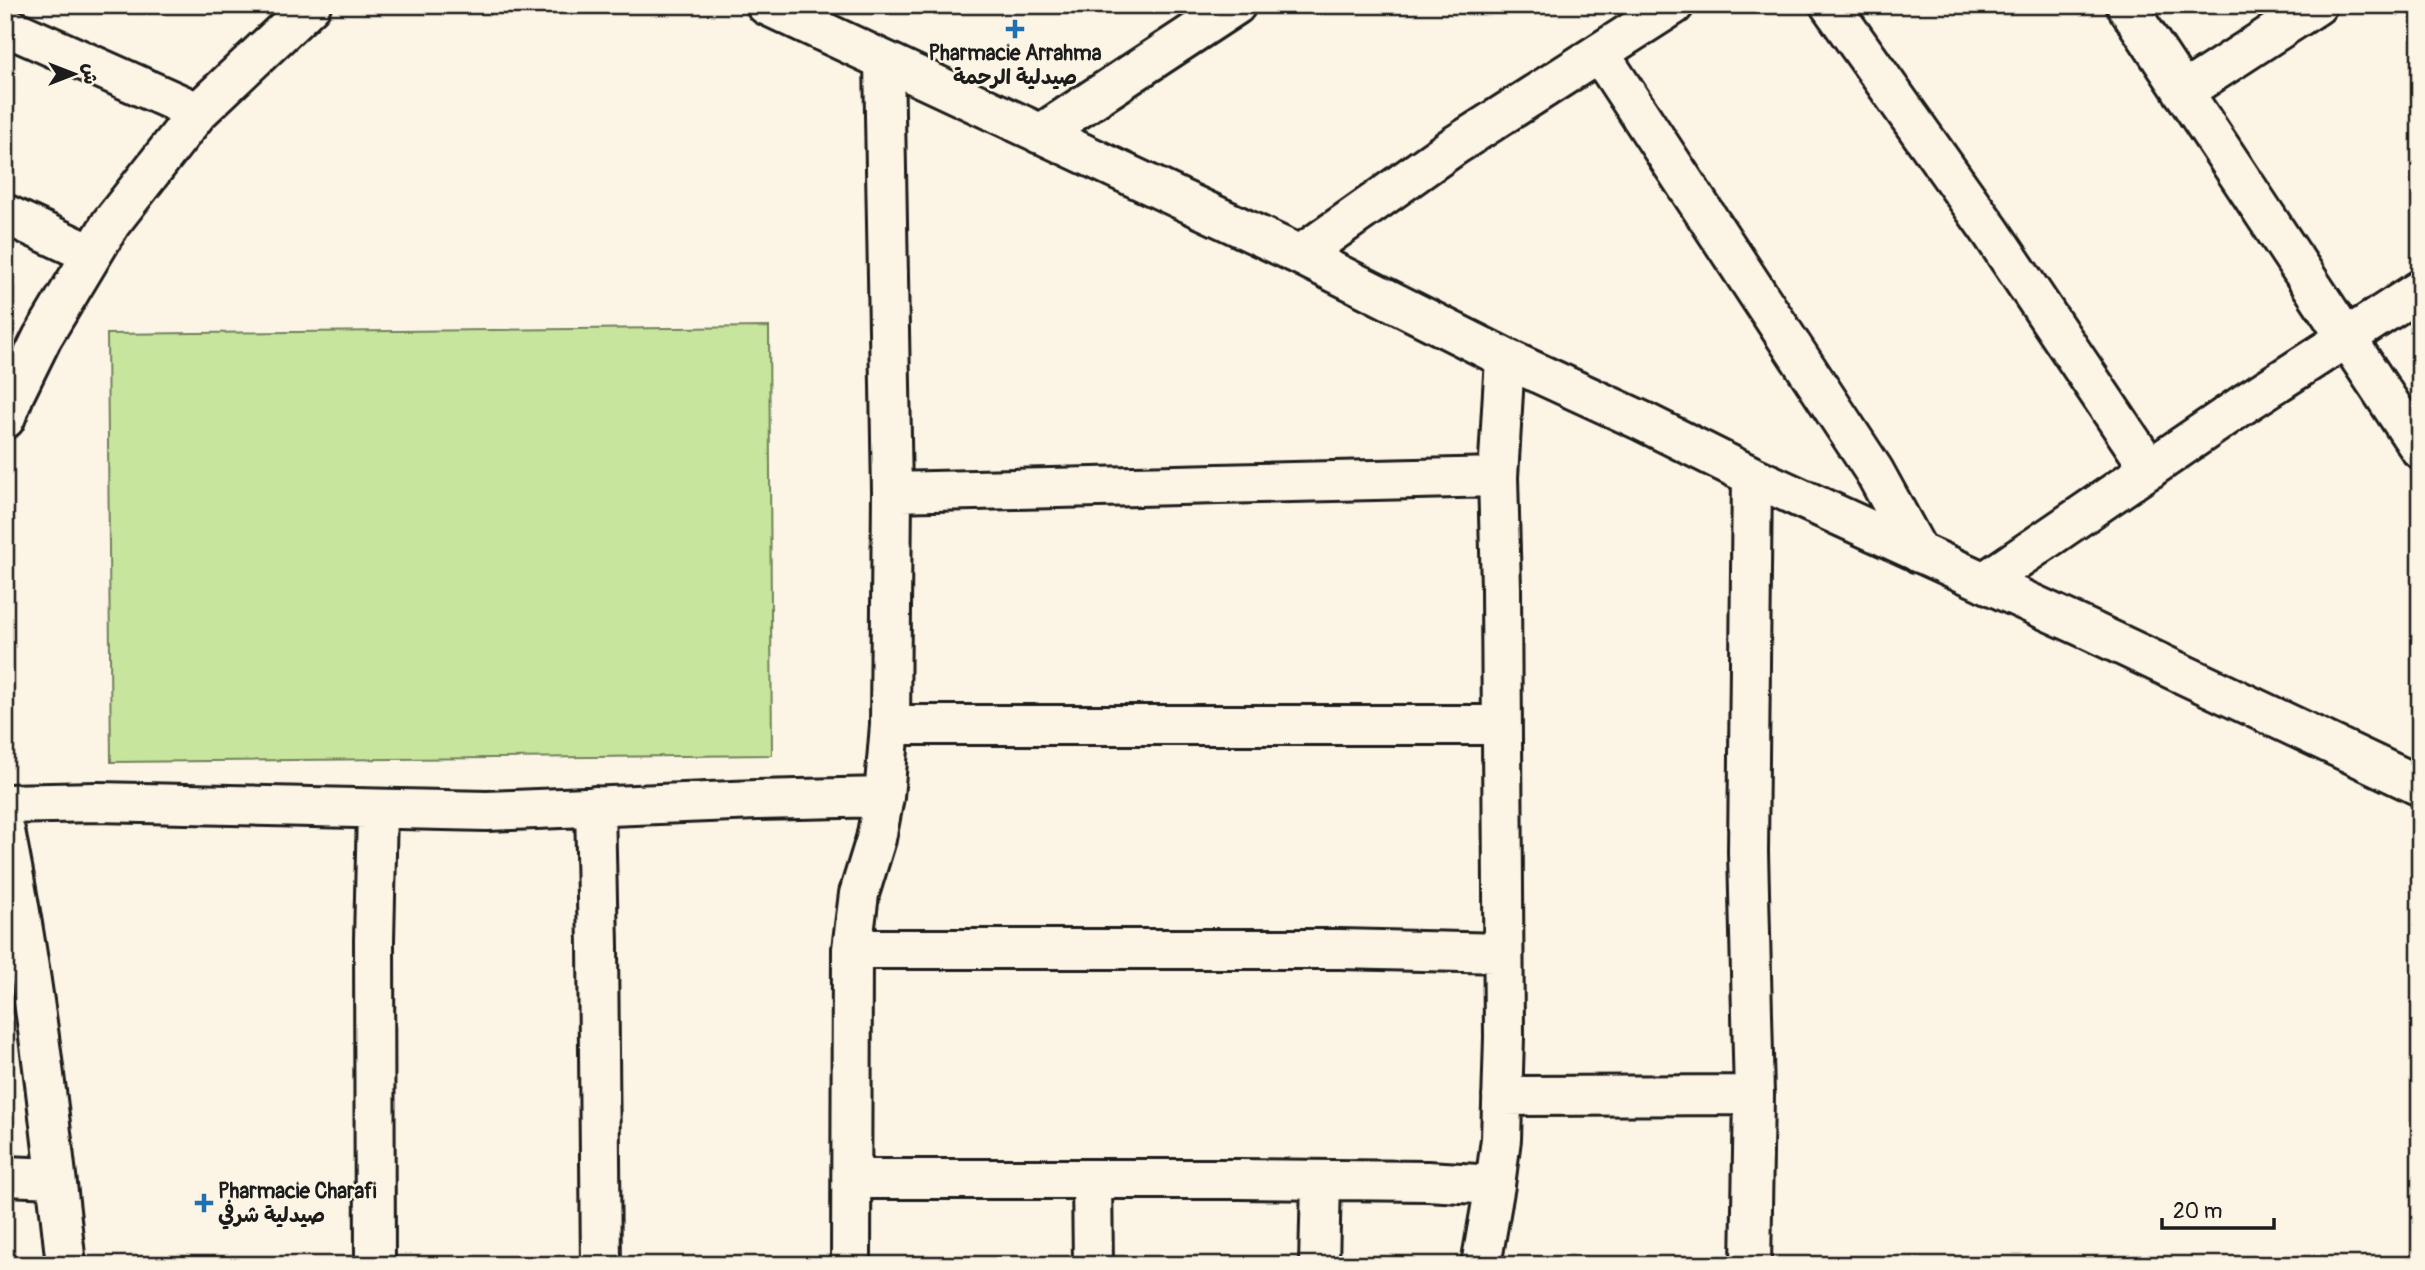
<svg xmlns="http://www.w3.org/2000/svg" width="2425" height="1270" font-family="Pangolin,'Playpen Sans Arabic',sans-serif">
<rect width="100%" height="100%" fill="#fcf5e5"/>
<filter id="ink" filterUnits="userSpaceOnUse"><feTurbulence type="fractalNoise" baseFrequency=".0143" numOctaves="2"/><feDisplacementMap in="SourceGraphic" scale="14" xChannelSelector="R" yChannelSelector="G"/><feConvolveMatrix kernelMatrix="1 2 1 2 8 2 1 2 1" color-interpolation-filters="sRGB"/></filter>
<g filter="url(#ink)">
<!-- green -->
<path fill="#c7e59c" stroke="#72805c" stroke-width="2" d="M 769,327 L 772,755 L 111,762 L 107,334 Z"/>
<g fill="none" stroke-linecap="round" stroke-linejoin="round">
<!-- minor casing -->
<g stroke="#1c1c1c" stroke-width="44">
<path id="minor" d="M 766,5 L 1300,255 L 1505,358 L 1642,421 L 1752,476 L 2083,627 L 2420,786
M 1830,5 L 1991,232 L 2150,469
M 2126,5 L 2420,449
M 5,26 L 198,112
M 1600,54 L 1874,471 L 1919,553
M 2183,92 L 2317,5
M 1040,134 L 1236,5
M 5,214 L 91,254
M 1300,255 L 1454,146 L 1674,5
M 5,419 L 15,393 L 42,338 L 111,223 L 198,112 L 311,5
M 892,492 L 1498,477
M 1984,582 L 2247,402 L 2420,290
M 890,725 L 1501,725
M 5,804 L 97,802 L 487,811 L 757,800 L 884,797
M 595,806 L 598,946 L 601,1265
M 5,831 C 34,975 50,1119 66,1265
M 852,949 L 1340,949 L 1503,953
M 1502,1096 L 1754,1095
M 5,1176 L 56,1178
M 853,1179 L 1239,1179 L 1427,1181 L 1495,1185
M 1092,1179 L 1093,1265
M 375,1265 L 374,940 L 377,810
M 851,1265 L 852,949 L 859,894 L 876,839 L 884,797 L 890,725 L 892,492 L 884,61
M 1319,1265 L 1321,1180
M 1481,1265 L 1495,1185 L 1501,1139 L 1504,1037 L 1501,588 L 1498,477 L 1505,358
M 1751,1265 L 1754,1095 L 1748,852 L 1752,476"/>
</g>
<!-- minor -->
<use href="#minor" stroke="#fcf5e5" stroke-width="38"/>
</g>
</g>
<!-- markers -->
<g fill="#1f6fb2" stroke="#fcf5e5" stroke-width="2.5">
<path d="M1011.5 18.5h7v7h7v7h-7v7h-7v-7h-7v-7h7z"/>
<path d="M200.5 1192.5h7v7h7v7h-7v7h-7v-7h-7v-7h7z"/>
</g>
<g text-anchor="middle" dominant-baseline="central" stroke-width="5" stroke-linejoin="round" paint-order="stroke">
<!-- poi labels -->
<g font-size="21" font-weight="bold" fill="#1c1c1c" stroke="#fcf5e5">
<text x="1015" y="53">Pharmacie Arrahma<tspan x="1015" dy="24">صيدلية الرحمة</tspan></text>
<text x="218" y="1191" text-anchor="start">Pharmacie Charafi<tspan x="218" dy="24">صيدلية شرفي</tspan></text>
</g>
</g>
<!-- margin -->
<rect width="2425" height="1270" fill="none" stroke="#fcf5e5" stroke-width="28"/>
<rect x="14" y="14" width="2397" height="1242" fill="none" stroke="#1c1c1c" stroke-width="2.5" filter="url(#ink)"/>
<!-- north arrow -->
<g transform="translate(74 74) rotate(90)" stroke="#fcf5e5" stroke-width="5" paint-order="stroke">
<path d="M0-5L12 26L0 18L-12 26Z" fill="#1c1c1c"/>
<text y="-10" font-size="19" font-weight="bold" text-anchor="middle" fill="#1c1c1c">ش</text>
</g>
<!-- scale -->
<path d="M2162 1218v10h112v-10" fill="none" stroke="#1c1c1c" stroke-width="3.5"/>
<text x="2173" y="1218" font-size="21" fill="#1c1c1c" stroke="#fcf5e5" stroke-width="5" paint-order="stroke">20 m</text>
</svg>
